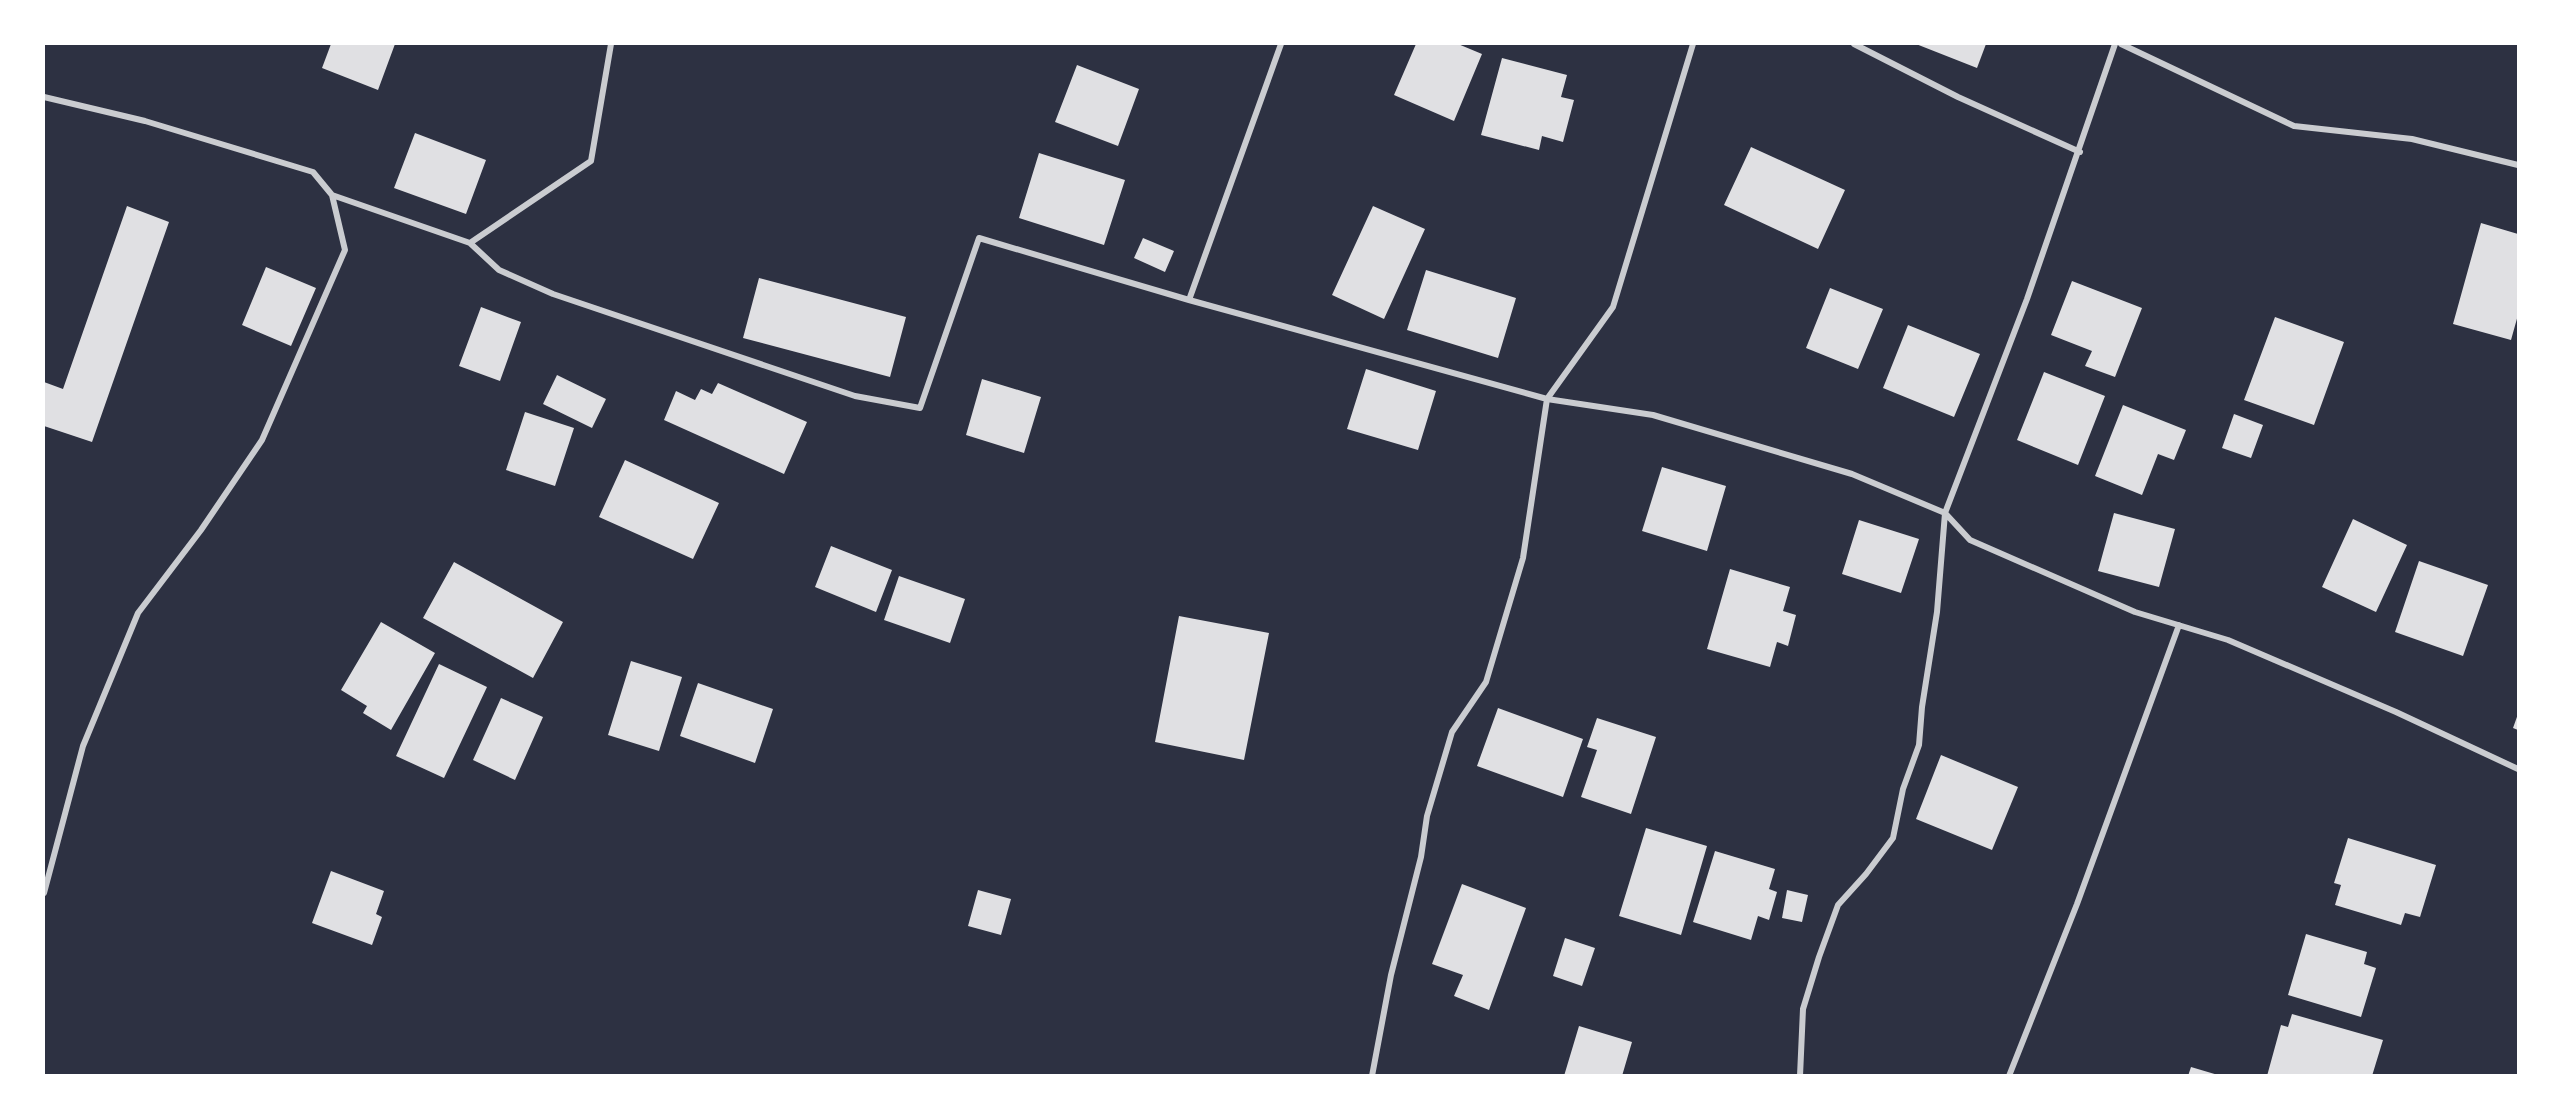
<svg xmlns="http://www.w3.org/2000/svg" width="2562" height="1119" font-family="Karla,sans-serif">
<rect width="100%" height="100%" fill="#2d3142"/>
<!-- building -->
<path fill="#e0e0e3" d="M 331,44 L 395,44 L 378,90 L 322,68 Z
M 1416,44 L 1458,44 L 1482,54 L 1454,121 L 1394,95 Z
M 1916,44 L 1986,44 L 1977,68 Z
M 1502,58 L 1567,75 L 1561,97 L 1574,100 L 1563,142 L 1542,136 L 1539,150 L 1481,135 Z
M 1077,65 L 1139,89 L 1118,146 L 1055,122 Z
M 415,133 L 486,160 L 466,214 L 394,188 Z
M 1751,147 L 1845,190 L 1818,249 L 1724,205 Z
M 1039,153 L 1125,180 L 1104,245 L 1019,218 Z
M 127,206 L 169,222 L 92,442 L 44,426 L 44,382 L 63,389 Z
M 1373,206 L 1425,229 L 1384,319 L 1332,295 Z
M 2481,223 L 2518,234 L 2518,315 L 2511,340 L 2453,324 Z
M 1143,238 L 1174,251 L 1165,272 L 1134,258 Z
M 266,267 L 316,288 L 291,346 L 242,325 Z
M 1426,270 L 1516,298 L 1498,358 L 1407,330 Z
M 759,278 L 906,317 L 890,377 L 743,338 Z
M 2072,281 L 2142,308 L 2115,377 L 2085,366 L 2092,351 L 2051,335 Z
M 1830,288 L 1883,309 L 1858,369 L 1806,348 Z
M 481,307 L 521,322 L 500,381 L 459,366 Z
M 2275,317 L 2344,342 L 2314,425 L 2244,400 Z
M 1908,325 L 1980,354 L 1954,417 L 1883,388 Z
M 1366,369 L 1436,391 L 1418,450 L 1347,429 Z
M 2044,372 L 2105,396 L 2078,465 L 2017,440 Z
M 557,375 L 606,399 L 592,428 L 543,404 Z
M 982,379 L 1041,397 L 1024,453 L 966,435 Z
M 718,383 L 807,422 L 784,474 L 664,420 L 676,391 L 695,400 L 701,389 L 712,394 Z
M 2123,405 L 2186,430 L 2174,460 L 2158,454 L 2142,495 L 2095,476 Z
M 525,412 L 574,428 L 555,486 L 506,470 Z
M 2234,414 L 2263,425 L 2251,458 L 2222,448 Z
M 625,460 L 719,503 L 693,559 L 599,517 Z
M 1662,467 L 1726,486 L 1707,551 L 1642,531 Z
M 2114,513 L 2175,529 L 2159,587 L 2098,571 Z
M 2353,519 L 2407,545 L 2376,612 L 2322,587 Z
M 1859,520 L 1919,539 L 1901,593 L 1842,574 Z
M 831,546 L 892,570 L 876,612 L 815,587 Z
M 2419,561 L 2488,585 L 2463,656 L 2395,632 Z
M 454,562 L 563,622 L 533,678 L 423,618 Z
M 1730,569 L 1790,587 L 1783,611 L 1796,615 L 1788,646 L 1777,642 L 1770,667 L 1707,649 Z
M 899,576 L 965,599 L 950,643 L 884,620 Z
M 1179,616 L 1269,633 L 1244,760 L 1155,742 Z
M 381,622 L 435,653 L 391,730 L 363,713 L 367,706 L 341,690 Z
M 631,661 L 682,677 L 659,751 L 608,735 Z
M 439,664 L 487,687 L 444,778 L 396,756 Z
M 698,683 L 773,709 L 755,763 L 680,736 Z
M 501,698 L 543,717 L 515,780 L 473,760 Z
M 1498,708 L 1583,739 L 1563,797 L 1477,766 Z
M 2518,714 L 2518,730 L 2513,728 Z
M 1597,718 L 1656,737 L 1631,814 L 1581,797 L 1597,750 L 1587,747 Z
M 1941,755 L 2018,787 L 1992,850 L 1916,819 Z
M 1646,828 L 1707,846 L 1681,935 L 1619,916 Z
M 2348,838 L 2436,865 L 2420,917 L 2405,913 L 2401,925 L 2335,905 L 2341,885 L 2334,883 Z
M 1715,851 L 1775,869 L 1769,889 L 1777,892 L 1769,920 L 1758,916 L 1751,940 L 1693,922 Z
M 331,871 L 384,891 L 376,914 L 382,917 L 372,945 L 312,923 Z
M 1462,884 L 1526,908 L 1489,1010 L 1454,996 L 1463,975 L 1432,964 Z
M 978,890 L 1011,899 L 1001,935 L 968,926 Z
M 1787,890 L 1808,895 L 1802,922 L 1782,918 Z
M 2306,934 L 2367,952 L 2364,964 L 2376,968 L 2361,1017 L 2288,995 Z
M 1565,938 L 1595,948 L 1582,986 L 1553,976 Z
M 2292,1014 L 2383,1040 L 2372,1076 L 2267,1076 L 2281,1025 L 2288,1027 Z
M 1579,1026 L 1632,1042 L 1622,1076 L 1564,1076 Z
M 2191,1067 L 2218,1075 L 2218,1076 L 2188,1076 Z"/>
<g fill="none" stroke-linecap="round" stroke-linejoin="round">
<!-- minor -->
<path stroke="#caccd0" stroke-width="6" d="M 1854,44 L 1958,97 L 2080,152
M 2115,44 L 2027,299 L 1945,513 L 1970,540 L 2135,612 L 2228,640 L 2396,712 L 2518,769
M 2121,44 L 2294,126 L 2412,139 L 2518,165
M 44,97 L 145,121 L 313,172 L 332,195 L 345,250 L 262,440 L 201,530 L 138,613 L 83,746 L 44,893
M 332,195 L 470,243 L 591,161 L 611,44
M 470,243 L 499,270 L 553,294 L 855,396 L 920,408 L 979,238 L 1189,300 L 1547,399 L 1613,307 L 1693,44
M 1189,300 L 1281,44
M 1372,1076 L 1391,975 L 1421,857 L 1427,816 L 1452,732 L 1486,682 L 1523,558 L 1547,399 L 1653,415 L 1852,474 L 1945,513 L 1937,612 L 1922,707 L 1919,745 L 1903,789 L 1893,838 L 1866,874 L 1838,905 L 1819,957 L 1803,1009 L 1800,1076
M 2009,1076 L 2077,904 L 2179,625"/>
</g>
<!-- border -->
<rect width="2562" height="1119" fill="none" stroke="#ffffff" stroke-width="90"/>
</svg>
